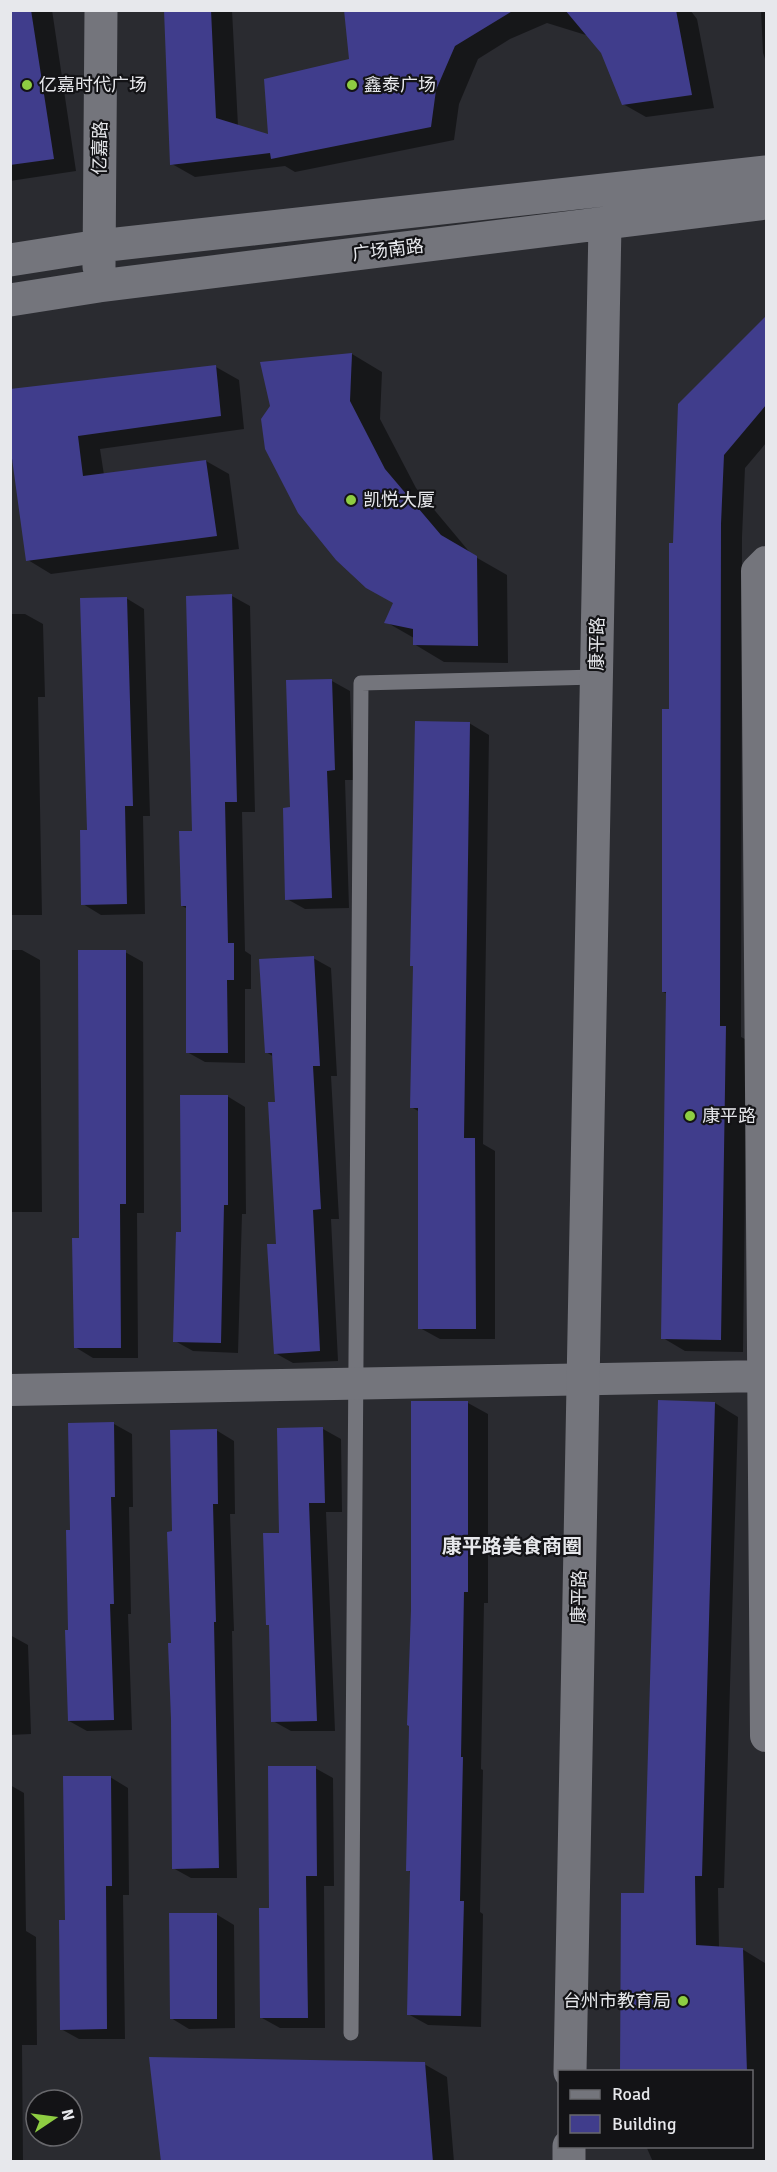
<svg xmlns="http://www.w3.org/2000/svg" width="777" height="2172" font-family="Signika,'Noto Sans SC',sans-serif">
<rect width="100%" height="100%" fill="#2a2b30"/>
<!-- shadow -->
<path fill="#0007" d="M 10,10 L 52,10 L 76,171 L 10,181 Z
M 165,10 L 232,10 L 238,126 L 270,136 L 351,60 L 345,10 L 690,10 L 697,19 L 714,108 L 646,117 L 623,104 L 603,53 L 589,36 L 547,23 L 510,39 L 478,59 L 459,104 L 454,140 L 295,172 L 285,166 L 195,177 L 172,164 Z
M 761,10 L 766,10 L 766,62 L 763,53 Z
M 766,320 L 766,443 L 745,468 L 742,537 L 741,1037 L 747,1040 L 743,1352 L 685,1351 L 663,1338 L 668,994 L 663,992 L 674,544 L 764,321 Z
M 352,354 L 382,372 L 380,419 L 416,488 L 472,555 L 507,575 L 508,663 L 444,662 L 414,644 L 414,638 L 386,622 L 395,603 L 337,559 Z
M 216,367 L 239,380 L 244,429 L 100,449 L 104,475 L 206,461 L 229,474 L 239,549 L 51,574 L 28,560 L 14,461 L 10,462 L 10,391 Z
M 232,596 L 250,606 L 255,812 L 242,812 L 245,951 L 251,955 L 251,989 L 245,989 L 245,1063 L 205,1062 L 187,1052 L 188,909 L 182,906 Z
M 126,598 L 144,609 L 150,816 L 143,816 L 145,914 L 101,915 L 83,904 L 88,831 Z
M 10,614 L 25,614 L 43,624 L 45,697 L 38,697 L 42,915 L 10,915 Z
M 332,681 L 350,691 L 353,780 L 345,780 L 349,908 L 305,909 L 287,899 L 292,809 Z
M 469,723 L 489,735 L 483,1144 L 495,1151 L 495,1339 L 440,1339 L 420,1328 L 420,1112 L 411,1107 L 414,967 L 412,965 Z
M 10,950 L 22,950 L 40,960 L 42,1212 L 10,1212 Z
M 125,952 L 143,962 L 144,1213 L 137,1213 L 138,1358 L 93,1358 L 75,1347 L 81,1240 Z
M 313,958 L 331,968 L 337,1076 L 331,1076 L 339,1219 L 331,1219 L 338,1361 L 293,1363 L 275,1353 L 277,1245 L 276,1103 L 274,1057 L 266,1052 Z
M 227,1096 L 245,1107 L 246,1214 L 242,1214 L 238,1353 L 193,1351 L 175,1341 L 182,1233 Z
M 468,1403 L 488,1414 L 488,1603 L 484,1603 L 481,1769 L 483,1770 L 480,1912 L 483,1914 L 481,2027 L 428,2025 L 408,2014 L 411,1872 L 407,1870 Z
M 715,1403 L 738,1417 L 724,1888 L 718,1888 L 719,1948 L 742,1949 L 765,1963 L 766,2162 L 653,2162 L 646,2146 L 752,2146 L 752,2072 L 622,2072 Z
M 114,1424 L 132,1434 L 133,1507 L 129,1507 L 131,1614 L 128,1614 L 132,1730 L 87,1731 L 69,1721 L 72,1531 Z
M 323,1429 L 341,1439 L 342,1512 L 326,1512 L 335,1731 L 291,1731 L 273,1721 L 281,1534 Z
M 216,1430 L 234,1441 L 235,1514 L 230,1514 L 234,1631 L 232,1631 L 237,1878 L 191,1878 L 173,1868 L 174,1533 Z
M 10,1635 L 28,1645 L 31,1734 L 10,1735 Z
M 315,1768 L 333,1778 L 334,1886 L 324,1886 L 325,2028 L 280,2028 L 262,2018 L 271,1910 Z
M 110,1777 L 128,1788 L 129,1895 L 123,1895 L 125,2039 L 79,2039 L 61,2029 L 66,1921 Z
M 10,1785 L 24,1793 L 26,1931 L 36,1937 L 37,2045 L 22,2045 L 23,2162 L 10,2162 Z
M 216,1914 L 234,1925 L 235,2028 L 189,2029 L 171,2018 Z
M 424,2064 L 447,2077 L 454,2162 L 163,2162 Z"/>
<!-- building -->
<path fill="#403d8c" d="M 10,10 L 31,10 L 54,159 L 10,165 Z
M 164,10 L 211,10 L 216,118 L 268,134 L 264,79 L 349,59 L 344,10 L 514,10 L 455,46 L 436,90 L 431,127 L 271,159 L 270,153 L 170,165 Z
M 565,10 L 676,10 L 692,95 L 622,105 L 601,53 Z
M 766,316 L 766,405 L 724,455 L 721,524 L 720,1026 L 726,1026 L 721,1340 L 661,1339 L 666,992 L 662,992 L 662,709 L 669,709 L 669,543 L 673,543 L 678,404 Z
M 352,353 L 350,401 L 385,469 L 441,535 L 477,556 L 478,646 L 413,645 L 413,629 L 384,623 L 393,603 L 366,588 L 336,560 L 298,513 L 265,449 L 261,419 L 270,406 L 260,362 Z
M 216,365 L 221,416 L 78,436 L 83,476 L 206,460 L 217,536 L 26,561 L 10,444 L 10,389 Z
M 232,594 L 237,802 L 225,802 L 228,943 L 234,943 L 234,980 L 227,980 L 228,1053 L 186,1053 L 186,906 L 181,906 L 179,831 L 192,831 L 186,596 Z
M 127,597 L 133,806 L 125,806 L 127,904 L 81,905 L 80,830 L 87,830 L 80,598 Z
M 332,679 L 335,770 L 327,771 L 332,898 L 285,900 L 283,808 L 290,807 L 286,680 Z
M 415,721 L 470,722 L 464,1138 L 475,1138 L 476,1329 L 418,1329 L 418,1108 L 410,1108 L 413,966 L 410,966 Z
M 78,950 L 126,950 L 126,1204 L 120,1204 L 121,1348 L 74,1348 L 72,1238 L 79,1238 Z
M 314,956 L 320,1066 L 313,1066 L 321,1209 L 313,1210 L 320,1351 L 274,1354 L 267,1244 L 276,1244 L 268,1102 L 275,1102 L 272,1053 L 265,1053 L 259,959 Z
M 180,1095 L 228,1095 L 228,1205 L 224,1205 L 221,1343 L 173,1342 L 176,1232 L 181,1232 Z
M 658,1400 L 715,1402 L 702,1876 L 695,1876 L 696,1945 L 743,1948 L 747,2072 L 620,2072 L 621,1893 L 644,1893 Z
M 411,1401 L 468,1401 L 468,1592 L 464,1592 L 461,1757 L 463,1757 L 460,1901 L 464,1901 L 461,2016 L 407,2015 L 410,1871 L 406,1871 L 409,1726 L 407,1725 L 411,1610 Z
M 114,1422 L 115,1497 L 111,1497 L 114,1604 L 110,1604 L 114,1720 L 68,1721 L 65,1630 L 68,1630 L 66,1530 L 70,1530 L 68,1423 Z
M 323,1427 L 325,1503 L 309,1503 L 317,1721 L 271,1722 L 269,1625 L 266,1625 L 263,1533 L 279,1533 L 277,1428 Z
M 217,1429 L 218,1504 L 213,1504 L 216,1622 L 214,1622 L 219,1868 L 172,1869 L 171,1719 L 168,1643 L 171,1643 L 167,1532 L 172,1531 L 170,1430 Z
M 268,1766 L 316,1766 L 317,1876 L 306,1876 L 308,2018 L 260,2018 L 259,1908 L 269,1908 Z
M 63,1776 L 111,1776 L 112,1886 L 106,1886 L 107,2029 L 60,2030 L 59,1920 L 65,1920 Z
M 169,1913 L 217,1913 L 217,2019 L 170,2019 Z
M 149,2057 L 425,2062 L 433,2162 L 161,2162 Z"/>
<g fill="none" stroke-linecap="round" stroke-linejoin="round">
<!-- lane -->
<path stroke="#74757c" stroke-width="15" d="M 351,2033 L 361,683 L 596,677"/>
<!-- street -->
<path stroke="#74757c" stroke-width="32" d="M 766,562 L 757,571 L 766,1736
M 10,1390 L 766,1376"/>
<!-- secondary -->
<path stroke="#74757c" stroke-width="33" d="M 10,260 L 99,246 L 766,172
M 99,267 L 101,10
M 10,300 L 99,286 L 766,203
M 570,2072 L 605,224
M 569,2162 L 569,2146"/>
</g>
<!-- markers -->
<g fill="#8ecd42" stroke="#131316" stroke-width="2">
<circle cx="27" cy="85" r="6"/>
<circle cx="352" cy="85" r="6"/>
<circle cx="351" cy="500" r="6"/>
<circle cx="690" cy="1116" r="6"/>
<circle cx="683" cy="2001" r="6"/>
</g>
<g text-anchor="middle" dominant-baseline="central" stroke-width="4.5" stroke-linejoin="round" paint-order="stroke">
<!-- poi labels -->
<g font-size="18" fill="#e7e8ec" stroke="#131316" text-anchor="start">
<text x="39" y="85">亿嘉时代广场</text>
<text x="364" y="85">鑫泰广场</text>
<text x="363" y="500">凯悦大厦</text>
<text x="702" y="1116">康平路</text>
<text x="671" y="2001" text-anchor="end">台州市教育局</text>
</g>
<!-- street labels -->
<g font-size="18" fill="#e7e8ec" stroke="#131316">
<text transform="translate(100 148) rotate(-89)">亿嘉路</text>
<text transform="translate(388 250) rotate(-7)">广场南路</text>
<text transform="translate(597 644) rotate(-89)">康平路</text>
<text transform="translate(579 1597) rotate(-89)">康平路</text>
</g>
<!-- neighbourhood labels -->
<g font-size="20" font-weight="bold" fill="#e7e8ec" stroke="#131316">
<text x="512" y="1546">康平路美食商圈</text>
</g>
</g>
<!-- border -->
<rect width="777" height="2172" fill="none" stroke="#e7e8ec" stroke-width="24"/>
<!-- legend -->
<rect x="558" y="2070" width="195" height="78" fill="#131316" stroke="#68686c" stroke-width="1.5"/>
<rect x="570" y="2090" width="30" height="9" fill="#74757c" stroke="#68686c" stroke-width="1.5"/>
<text x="612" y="2100" font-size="18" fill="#e7e8ec">Road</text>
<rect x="570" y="2115" width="30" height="18" fill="#403d8c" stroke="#68686c" stroke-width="1.5"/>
<text x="612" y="2130" font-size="18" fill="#e7e8ec">Building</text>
<!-- north arrow -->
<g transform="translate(54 2118) rotate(77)"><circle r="28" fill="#131316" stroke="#68686c" stroke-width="1.5"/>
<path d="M0-4.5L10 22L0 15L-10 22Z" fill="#8ecd42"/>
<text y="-9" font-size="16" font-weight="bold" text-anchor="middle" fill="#e7e8ec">N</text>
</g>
</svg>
